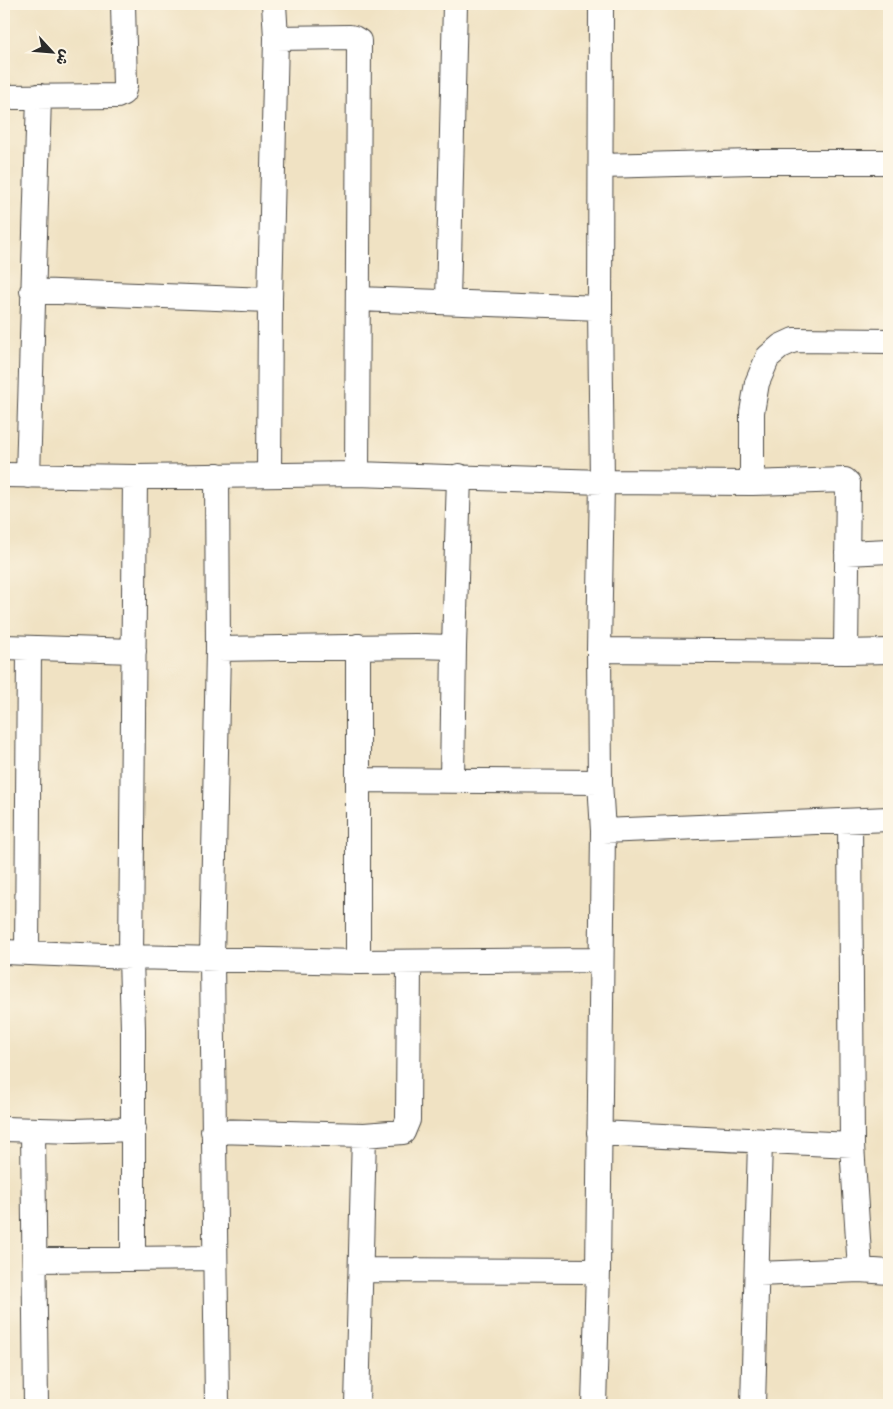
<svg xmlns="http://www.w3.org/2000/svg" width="893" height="1409" font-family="Caveat,'Playpen Sans Arabic',sans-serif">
<rect width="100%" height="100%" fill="#fcf5e5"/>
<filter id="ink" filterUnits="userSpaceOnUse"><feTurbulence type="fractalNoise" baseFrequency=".02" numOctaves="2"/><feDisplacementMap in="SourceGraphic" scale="10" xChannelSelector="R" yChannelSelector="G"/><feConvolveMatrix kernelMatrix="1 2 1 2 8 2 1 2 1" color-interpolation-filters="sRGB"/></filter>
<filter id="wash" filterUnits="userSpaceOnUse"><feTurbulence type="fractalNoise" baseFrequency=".0096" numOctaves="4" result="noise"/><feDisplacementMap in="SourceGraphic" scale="20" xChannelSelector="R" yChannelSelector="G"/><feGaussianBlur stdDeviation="1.12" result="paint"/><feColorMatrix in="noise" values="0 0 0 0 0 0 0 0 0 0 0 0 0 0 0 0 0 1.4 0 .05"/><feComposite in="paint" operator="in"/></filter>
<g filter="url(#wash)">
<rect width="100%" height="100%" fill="#f0e2c3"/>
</g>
<g filter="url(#ink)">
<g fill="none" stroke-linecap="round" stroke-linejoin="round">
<!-- street casing -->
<g stroke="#494642" stroke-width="26">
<path id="street" d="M 276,38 L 350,37 L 354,38 L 359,41 L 357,474
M 4,97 L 117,96 L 123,93 L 125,86 L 123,4
M 601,166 L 752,162 L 889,162
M 32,291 L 270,300
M 358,299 L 600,308
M 448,302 L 455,4
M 4,475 L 135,477 L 357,474 L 602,482 L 752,483 L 845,480 L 848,483 L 846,652
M 269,475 L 270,300 L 276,38 L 274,4
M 28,476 L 39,96
M 752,483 L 752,412 L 757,383 L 768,357 L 781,346 L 794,340 L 889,341
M 847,553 L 889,551
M 4,647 L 134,651
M 218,649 L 415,646 L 454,647
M 599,650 L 846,652 L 889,651
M 358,780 L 600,782
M 452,780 L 454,647 L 459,476
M 850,821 L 852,1145 L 860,1270
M 603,831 L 889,819
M 4,952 L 131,957 L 358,962 L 601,960
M 27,952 L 29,649
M 358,962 L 358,646
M 4,1129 L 75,1131 L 134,1129
M 33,1130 L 36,1405
M 213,1131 L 364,1135 L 403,1132 L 408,1120 L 409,962
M 599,1133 L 852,1145
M 133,1259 L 133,1029 L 131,957 L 135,477
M 36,1260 L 215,1258
M 361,1270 L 598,1271
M 757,1274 L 860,1270 L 889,1272
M 217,1405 L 212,959 L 218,649 L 217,475
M 357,1405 L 364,1135
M 594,1405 L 598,1271 L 603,831 L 600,782 L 599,650 L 602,482 L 600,308 L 601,4
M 753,1405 L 760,1141"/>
</g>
<!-- street -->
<use href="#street" stroke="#fff" stroke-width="24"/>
</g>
</g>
<!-- margin -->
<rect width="893" height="1409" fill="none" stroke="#fcf5e5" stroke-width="20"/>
<!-- north arrow -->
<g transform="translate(52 52) rotate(116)" stroke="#fcf5e5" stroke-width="4" paint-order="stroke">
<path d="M0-4L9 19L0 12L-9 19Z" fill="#2b2b2b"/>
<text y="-8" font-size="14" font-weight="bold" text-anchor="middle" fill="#2b2b2b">ش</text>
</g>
</svg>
